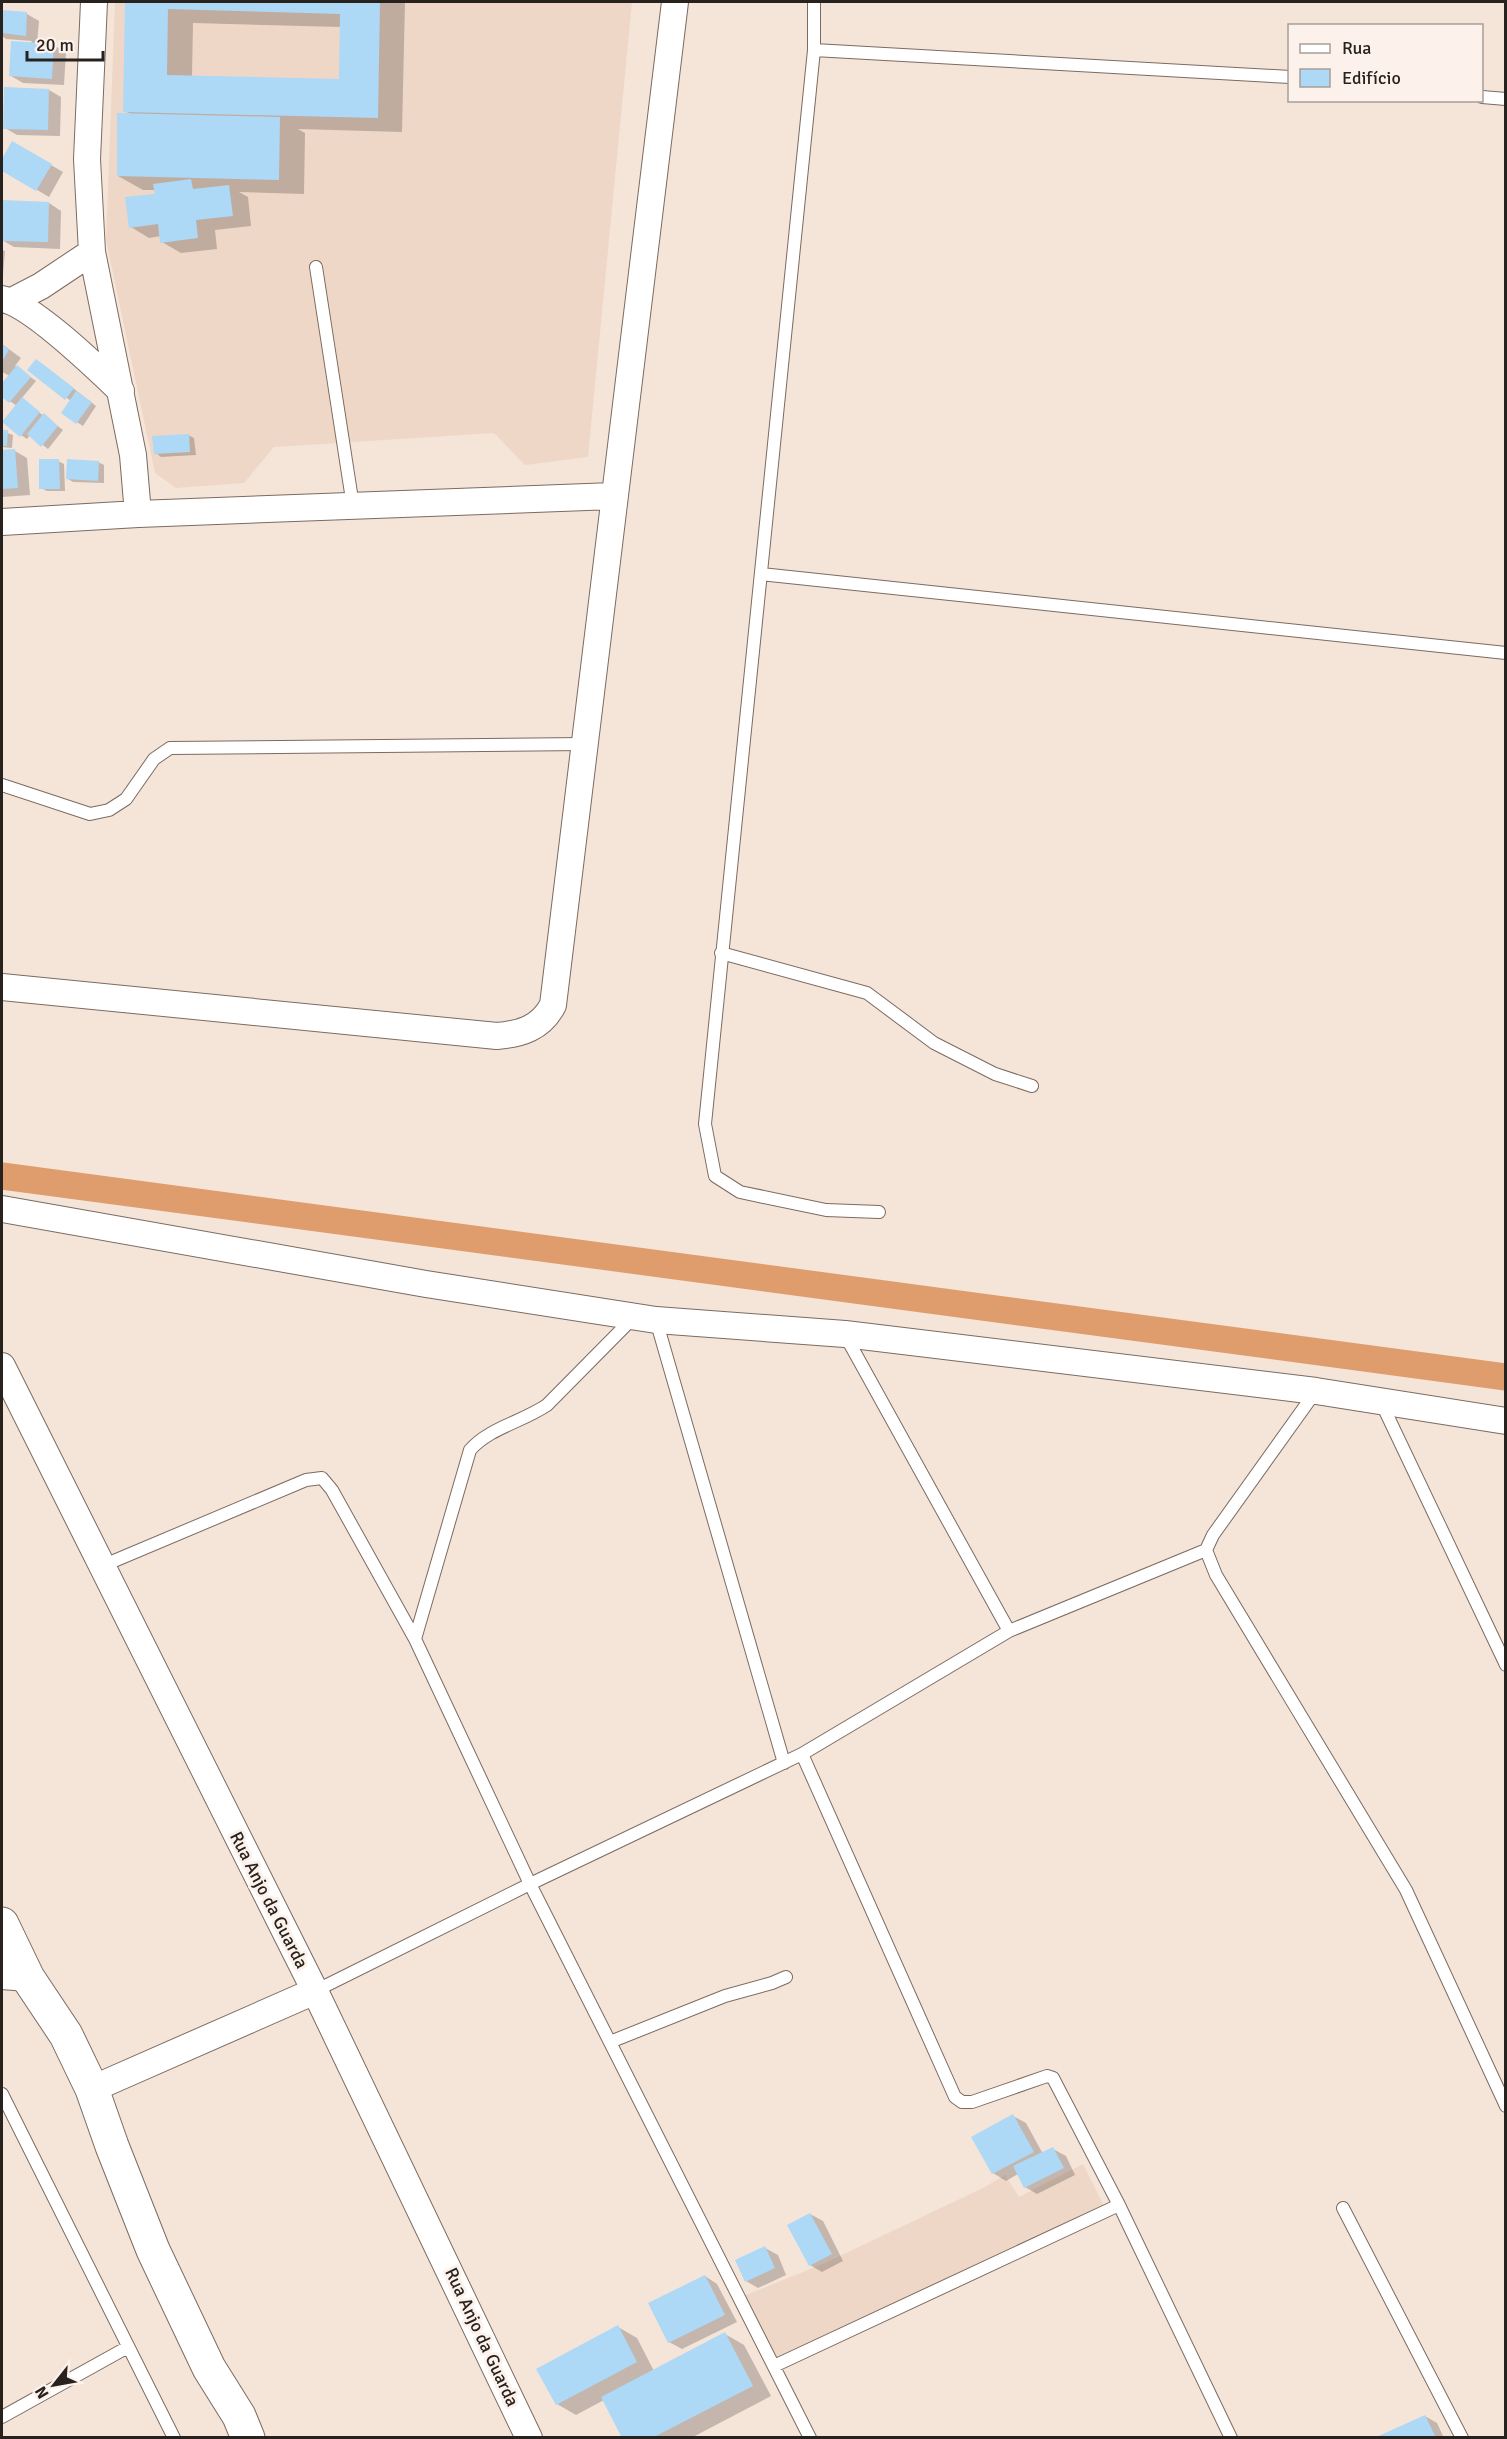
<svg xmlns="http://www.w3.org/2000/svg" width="1507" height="2439" font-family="Signika,sans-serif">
<rect width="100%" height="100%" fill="#f5e4d8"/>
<!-- built -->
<path fill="#efd7c7" d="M 115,2 L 632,2 L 588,457 L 525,465 L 494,433 L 274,447 L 244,483 L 176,488 L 155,473 L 106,240 Z
M 1083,2164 L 1106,2210 L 774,2366 L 739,2298 L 825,2263 L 983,2188 L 1005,2175 L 1019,2197 Z"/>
<!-- shadow -->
<path fill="#0003" fill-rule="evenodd" d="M 127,2 L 405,2 L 402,132 L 298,129 L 305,133 L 304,194 L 239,192 L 248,197 L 251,226 L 215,230 L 217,249 L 181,253 L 162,242 L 161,236 L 149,238 L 131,227 L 156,195 L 156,190 L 143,190 L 118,176 L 132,115 L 125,111 ZM 193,23 L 341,27 L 340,80 L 192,77 Z
M 2,11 L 27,14 L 39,21 L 37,44 L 53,45 L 66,52 L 64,85 L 23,83 L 11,76 L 32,41 L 6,39 L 2,36 Z
M 49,90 L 61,97 L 60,136 L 17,135 L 5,128 Z
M 13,143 L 63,172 L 49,197 L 2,169 L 2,162 Z
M 2,202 L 49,203 L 61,211 L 60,249 L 14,247 L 2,240 Z
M 2,250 L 5,251 L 3,275 L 2,275 Z
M 2,344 L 21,358 L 15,366 L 36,381 L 21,399 L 63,430 L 48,449 L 30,435 L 27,439 L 21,435 L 17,406 L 4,397 L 2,401 L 2,381 L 4,382 L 10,376 L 2,372 Z
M 42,364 L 96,406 L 83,426 L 63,413 L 71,401 L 29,370 Z
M 2,431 L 13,435 L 12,448 L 2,447 Z
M 188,435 L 194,438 L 196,455 L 161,457 L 156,453 Z
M 15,451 L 27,458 L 30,495 L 2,497 L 2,452 Z
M 58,461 L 64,464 L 65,491 L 47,491 L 41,488 Z
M 98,462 L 104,465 L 104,483 L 73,482 L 68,479 Z
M 1013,2116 L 1026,2123 L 1043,2154 L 1053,2149 L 1066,2156 L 1075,2175 L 1037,2194 L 1025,2187 L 1018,2174 L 1006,2181 L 993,2173 L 973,2138 Z
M 810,2214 L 823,2221 L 843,2261 L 822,2272 L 810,2265 Z
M 765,2248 L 778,2255 L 786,2275 L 758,2288 L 746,2281 Z
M 705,2276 L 717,2284 L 737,2322 L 682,2349 L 669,2342 Z
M 618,2327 L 637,2338 L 654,2371 L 725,2334 L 744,2345 L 771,2396 L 691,2438 L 624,2438 L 604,2400 L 576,2415 L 557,2404 Z
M 1425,2416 L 1437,2423 L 1444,2438 L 1378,2438 Z"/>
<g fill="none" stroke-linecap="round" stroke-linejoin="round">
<!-- canal -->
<path stroke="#df9d6d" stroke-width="27" d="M 2,1176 L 1506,1377"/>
</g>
<!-- building -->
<path fill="#add8f6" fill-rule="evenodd" d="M 125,2 L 380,2 L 378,118 L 123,112 ZM 168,9 L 340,14 L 339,79 L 167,75 Z
M 2,10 L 27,12 L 26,36 L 2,33 Z
M 11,41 L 54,44 L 52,79 L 9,76 Z
M 4,87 L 49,89 L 48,130 L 3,129 Z
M 117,113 L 280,117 L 279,180 L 117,176 Z
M 12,141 L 52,164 L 36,191 L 2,171 L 2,159 Z
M 191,179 L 193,189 L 229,185 L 233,216 L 196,220 L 198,238 L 160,243 L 158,224 L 129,228 L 125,197 L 155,194 L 153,184 Z
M 2,200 L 49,202 L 48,242 L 2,241 Z
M 2,344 L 9,350 L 2,361 Z
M 36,359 L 74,388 L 65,400 L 27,370 Z
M 17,365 L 31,377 L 9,403 L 2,397 L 2,383 Z
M 76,391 L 92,402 L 76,424 L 61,413 Z
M 22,397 L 40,412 L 20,437 L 2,422 Z
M 44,413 L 58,426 L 41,447 L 27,434 Z
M 2,430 L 8,430 L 7,446 L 2,446 Z
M 189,434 L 190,452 L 154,454 L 152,436 Z
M 15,449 L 18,488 L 2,489 L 2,450 Z
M 39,459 L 59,459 L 60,489 L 39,489 Z
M 67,459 L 99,461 L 98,481 L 66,479 Z
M 1013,2114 L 1034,2152 L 992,2174 L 971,2137 Z
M 1053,2147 L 1064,2168 L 1024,2188 L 1013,2166 Z
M 810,2213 L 832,2254 L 809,2266 L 787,2225 Z
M 765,2246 L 775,2268 L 745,2282 L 735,2260 Z
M 705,2275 L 725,2315 L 668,2343 L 648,2303 Z
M 618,2325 L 637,2362 L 556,2405 L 536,2369 Z
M 725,2332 L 753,2386 L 652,2438 L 622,2438 L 601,2397 Z
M 1425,2415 L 1436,2438 L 1374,2438 Z"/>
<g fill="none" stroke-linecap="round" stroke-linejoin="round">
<!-- lane casing -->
<g stroke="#7b6b61" stroke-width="14">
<path id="lane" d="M 814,2 L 814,50 L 705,1124 L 715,1176 L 740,1192 L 826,1210 L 879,1212
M 814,50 L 1290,77
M 1482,97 L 1506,99
M 316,267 L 353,506
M 761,574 L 1506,653
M 2,785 L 90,814 L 109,810 L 126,799 L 154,759 L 170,748 L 584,744
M 721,953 L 867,993 L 934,1043 L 995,1074 L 1032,1086
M 633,1318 L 547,1405 C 522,1422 489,1428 470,1450 L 415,1639 L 530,1884 L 810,2438
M 656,1320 L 784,1763
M 845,1335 L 1009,1631
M 1316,1391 L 1213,1535 L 1206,1550 L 1216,1575 L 1406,1890 L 1506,2106
M 1380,1400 L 1506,1665
M 102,1566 L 306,1480 L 322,1478 L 332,1490 L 415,1639
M 802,1754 L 955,2097 L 962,2102 L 972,2102 L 1047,2076 L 1053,2078 L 1119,2205
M 315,1991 L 530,1884 L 802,1754 L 1009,1631 L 1206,1550
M 610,2042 L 725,1996 L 772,1983 L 786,1977
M 2,2094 L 174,2438
M 1343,2208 L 1462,2438
M 774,2366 L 1119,2205 L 1231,2438
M 2,2417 L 128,2347"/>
</g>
<!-- street casing -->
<g stroke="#7b6b61" stroke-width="28">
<path id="street" d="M 94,2 L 87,159 L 92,252 L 133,455 L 138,514
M 2,299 C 31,304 97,368 121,391
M 12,301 L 41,286 L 92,252
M 2,522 L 138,514 L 613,496
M 2,987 L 497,1036 C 521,1034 541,1028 553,1005 L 675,2
M 2,1209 L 426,1284 L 656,1320 L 845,1334 L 1316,1391 L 1506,1421
M 2,1366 L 315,1991 L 529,2438
M 2,1976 L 28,1978
M 92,2089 L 315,1991"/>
</g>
<!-- secondary casing -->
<g stroke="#7b6b61" stroke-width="35">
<path id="secondary" d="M 2,1924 L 28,1978 L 66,2035 L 92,2089 L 112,2146 L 153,2250 L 209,2368 L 239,2416 L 248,2438"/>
</g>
<!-- lane -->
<use href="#lane" stroke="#fff" stroke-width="12"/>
<!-- street -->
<use href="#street" stroke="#fff" stroke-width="26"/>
<!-- secondary -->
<use href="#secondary" stroke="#fff" stroke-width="33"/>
</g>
<g text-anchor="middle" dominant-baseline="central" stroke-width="6" stroke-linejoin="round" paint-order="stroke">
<!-- street labels -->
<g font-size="18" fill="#28221e" stroke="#fdf2eb">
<text transform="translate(269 1900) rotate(63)">Rua Anjo da Guarda</text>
<text transform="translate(482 2337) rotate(65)">Rua Anjo da Guarda</text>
</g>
</g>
<!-- border -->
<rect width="1507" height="2439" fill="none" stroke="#28221e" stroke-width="6"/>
<!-- legend -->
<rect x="1288" y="24" width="195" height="78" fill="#fdf2eb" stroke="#a89f99" stroke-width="1.5"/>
<rect x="1300" y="44" width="30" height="9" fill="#ffffff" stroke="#a89f99" stroke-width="1.5"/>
<text x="1342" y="54" font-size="18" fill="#28221e">Rua</text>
<rect x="1300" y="69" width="30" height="18" fill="#add8f6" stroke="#a89f99" stroke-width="1.5"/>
<text x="1342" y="84" font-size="18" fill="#28221e">Edifício</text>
<!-- north arrow -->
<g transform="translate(54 2385) rotate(239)" stroke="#fdf2eb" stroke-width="4.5" paint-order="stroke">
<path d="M0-4.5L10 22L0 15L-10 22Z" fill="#28221e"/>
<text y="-9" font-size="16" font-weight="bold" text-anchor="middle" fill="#28221e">N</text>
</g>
<!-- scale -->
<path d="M27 51v9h76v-9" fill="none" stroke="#28221e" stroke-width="3"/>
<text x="36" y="51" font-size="18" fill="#28221e" stroke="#fdf2eb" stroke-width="4.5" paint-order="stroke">20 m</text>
</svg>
